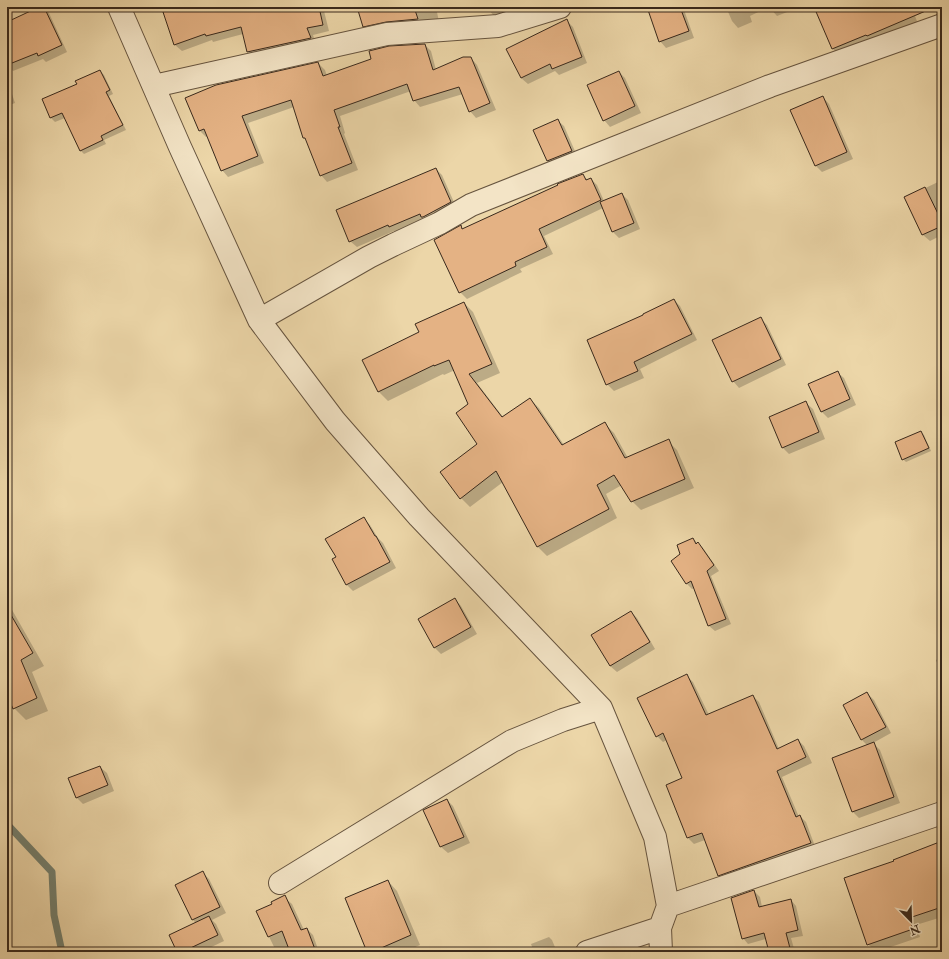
<svg xmlns="http://www.w3.org/2000/svg" width="949" height="959" font-family="'IM FELL Double Pica',serif">
<rect width="100%" height="100%" fill="#ecd6a8"/>
<filter id="stains"><feTurbulence type="fractalNoise" baseFrequency=".005" numOctaves="4"/><feColorMatrix values="0 0 0 0 .2 0 0 0 0 .09 0 0 0 0 .02 0 0 0 .5 -.17"/></filter>
<radialGradient id="worn" r=".72"><stop offset=".6" stop-color="#630" stop-opacity="0"/><stop offset="1" stop-color="#630" stop-opacity=".3"/></radialGradient>
<!-- shadow -->
<path fill="#0003" d="M 41,7 L 44,7 L 49,13 L 67,52 L 46,62 L 43,59 L 13,71 L 7,64 L 7,27 Z
M 180,7 L 323,7 L 329,31 L 313,35 L 316,44 L 254,58 L 248,52 L 243,34 L 213,42 L 212,40 L 182,51 L 175,45 L 164,13 Z
M 358,7 L 436,7 L 439,22 L 370,33 L 363,26 Z
M 486,7 L 545,7 L 495,17 Z
M 648,7 L 683,7 L 694,38 L 666,48 L 660,41 Z
M 726,7 L 800,7 L 777,16 L 769,7 L 750,16 L 752,22 L 738,28 L 732,21 Z
M 815,7 L 934,7 L 915,16 L 918,24 L 838,54 L 833,49 Z
M 566,20 L 573,27 L 587,63 L 559,75 L 555,71 L 528,84 L 521,78 L 507,49 Z
M 425,45 L 431,51 L 436,70 L 471,58 L 477,65 L 496,110 L 476,118 L 470,111 L 463,94 L 420,107 L 414,100 L 411,91 L 340,116 L 345,133 L 344,134 L 358,170 L 327,182 L 321,175 L 307,140 L 304,138 L 294,107 L 248,123 L 264,163 L 228,177 L 222,170 L 208,136 L 206,137 L 199,130 L 318,63 L 325,70 L 327,76 Z
M 100,71 L 104,75 L 113,94 L 109,96 L 126,130 L 104,140 L 106,144 L 84,154 L 80,150 L 65,118 L 55,122 L 51,118 L 43,100 L 78,85 Z
M 619,72 L 625,78 L 641,113 L 610,127 L 604,120 Z
M 7,79 L 15,103 L 7,106 Z
M 823,97 L 829,104 L 853,159 L 822,172 L 816,166 L 792,110 Z
M 557,120 L 564,126 L 578,158 L 554,167 L 548,161 L 534,131 Z
M 436,169 L 442,175 L 457,209 L 396,233 L 394,231 L 357,247 L 350,241 Z
M 582,175 L 588,180 L 591,179 L 597,185 L 604,201 L 622,194 L 628,200 L 640,229 L 619,238 L 613,232 L 603,208 L 544,236 L 553,254 L 520,269 L 522,272 L 467,299 L 460,292 L 460,227 L 463,229 Z
M 942,180 L 942,235 L 930,241 L 923,235 L 905,198 Z
M 674,300 L 680,306 L 697,340 L 640,369 L 644,378 L 614,391 L 607,384 L 645,316 Z
M 464,303 L 473,312 L 500,373 L 477,383 L 503,417 L 530,399 L 539,408 L 564,445 L 605,424 L 614,433 L 628,458 L 668,441 L 677,450 L 694,488 L 641,510 L 632,501 L 622,485 L 606,494 L 617,518 L 547,556 L 538,547 L 503,482 L 470,507 L 461,498 L 478,444 L 469,404 L 455,370 L 444,375 L 443,374 L 388,401 L 379,392 L 364,360 L 420,333 Z
M 761,319 L 767,325 L 786,365 L 739,388 L 733,381 Z
M 942,321 L 942,332 L 938,323 Z
M 837,372 L 844,378 L 856,405 L 828,418 L 821,411 Z
M 806,403 L 813,409 L 825,439 L 789,454 L 783,448 Z
M 921,432 L 924,435 L 931,451 L 906,462 L 903,459 Z
M 364,519 L 370,525 L 378,538 L 383,543 L 396,568 L 353,591 L 347,585 L 333,559 L 337,558 Z
M 693,539 L 703,548 L 719,571 L 711,576 L 731,624 L 715,631 L 709,626 L 695,588 L 692,589 L 687,584 L 672,561 L 682,554 Z
M 455,599 L 461,606 L 477,634 L 441,654 L 435,648 Z
M 7,601 L 44,666 L 32,672 L 48,711 L 26,720 L 14,708 L 7,692 Z
M 631,612 L 637,618 L 655,649 L 617,672 L 610,666 Z
M 942,657 L 942,677 L 936,660 Z
M 687,676 L 693,682 L 709,715 L 753,696 L 759,702 L 779,749 L 798,740 L 804,746 L 812,763 L 782,777 L 799,817 L 800,816 L 806,822 L 816,849 L 724,881 L 718,875 L 705,840 L 694,844 L 688,838 L 667,785 L 683,778 L 667,740 L 663,742 L 657,736 Z
M 867,693 L 874,700 L 891,733 L 873,743 L 880,750 L 900,803 L 859,818 L 853,812 L 833,758 L 868,746 L 861,739 Z
M 100,767 L 107,773 L 114,791 L 83,804 L 76,797 Z
M 447,800 L 453,806 L 470,843 L 448,853 L 441,847 L 425,810 Z
M 942,844 L 942,917 L 916,925 L 920,937 L 876,952 L 868,944 Z
M 203,873 L 209,879 L 226,913 L 212,920 L 216,924 L 224,941 L 201,952 L 178,952 L 196,923 L 193,920 Z
M 388,881 L 397,891 L 420,945 L 404,952 L 368,952 Z
M 754,891 L 760,897 L 762,907 L 791,900 L 796,906 L 803,936 L 791,938 L 795,952 L 770,952 L 766,939 L 748,944 L 743,938 Z
M 285,898 L 292,904 L 304,930 L 307,929 L 313,935 L 319,952 L 268,952 L 275,949 L 257,912 Z
M 549,937 L 552,940 L 557,952 L 534,952 L 531,944 Z
M 717,948 L 721,952 L 708,952 Z"/>
<g fill="none" stroke-linecap="round" stroke-linejoin="round">
<!-- stream -->
<path stroke="#737f6e" stroke-width="7" d="M 7,824 L 52,872 L 54,915 L 62,952"/>
</g>
<!-- building -->
<path fill="#e4b284" stroke="#39291c" d="M 39,7 L 44,7 L 62,45 L 38,56 L 37,53 L 7,65 L 7,22 Z
M 177,7 L 319,7 L 323,25 L 307,28 L 311,38 L 247,52 L 241,27 L 206,36 L 205,34 L 174,45 L 163,12 Z
M 357,7 L 414,7 L 418,19 L 386,22 L 363,27 Z
M 647,7 L 680,7 L 689,31 L 659,42 Z
M 814,7 L 935,7 L 867,36 L 866,35 L 832,49 Z
M 567,19 L 582,57 L 552,69 L 550,64 L 521,78 L 506,49 Z
M 425,44 L 433,70 L 463,57 L 471,57 L 490,103 L 469,112 L 459,87 L 413,101 L 407,84 L 334,110 L 340,127 L 338,127 L 352,163 L 320,176 L 305,138 L 303,138 L 291,100 L 242,116 L 258,156 L 221,171 L 204,129 L 199,131 L 185,98 L 216,85 L 318,62 L 323,76 L 371,59 L 369,51 L 389,46 Z
M 100,70 L 110,90 L 106,92 L 123,125 L 101,136 L 103,140 L 80,151 L 62,113 L 50,118 L 42,99 L 77,84 L 75,81 Z
M 619,71 L 635,106 L 603,121 L 587,85 Z
M 823,96 L 847,152 L 815,166 L 790,110 Z
M 558,119 L 572,151 L 547,161 L 533,130 Z
M 436,168 L 451,202 L 423,217 L 421,217 L 420,214 L 389,227 L 388,225 L 349,242 L 336,210 Z
M 583,174 L 586,180 L 591,178 L 601,200 L 539,229 L 547,247 L 515,262 L 516,266 L 459,293 L 434,240 L 461,225 L 462,229 L 558,185 L 557,184 Z
M 925,187 L 942,222 L 942,226 L 922,235 L 904,197 Z
M 622,193 L 634,223 L 612,232 L 600,202 Z
M 674,299 L 692,334 L 634,362 L 638,371 L 606,385 L 587,340 L 643,315 L 643,314 Z
M 464,302 L 492,364 L 469,374 L 502,417 L 530,398 L 562,445 L 605,422 L 625,458 L 669,439 L 685,479 L 631,502 L 614,475 L 597,485 L 609,509 L 537,547 L 496,471 L 460,499 L 440,472 L 477,444 L 456,413 L 468,404 L 449,360 L 434,366 L 434,365 L 378,392 L 362,360 L 419,332 L 415,324 Z
M 761,317 L 781,359 L 732,382 L 712,340 Z
M 838,371 L 850,399 L 821,412 L 808,384 Z
M 806,401 L 819,432 L 782,448 L 769,417 Z
M 921,431 L 929,448 L 902,460 L 895,442 Z
M 364,517 L 375,536 L 376,536 L 390,562 L 346,585 L 332,559 L 336,557 L 325,539 Z
M 693,538 L 696,544 L 698,542 L 714,565 L 707,571 L 726,619 L 708,626 L 691,581 L 686,584 L 671,561 L 680,554 L 677,545 Z
M 455,598 L 471,627 L 434,648 L 418,619 Z
M 7,608 L 33,653 L 21,660 L 37,698 L 13,709 L 7,694 Z
M 631,611 L 650,642 L 610,666 L 591,635 Z
M 687,674 L 706,715 L 753,695 L 777,749 L 798,739 L 806,757 L 777,771 L 796,817 L 800,815 L 811,843 L 718,876 L 702,833 L 687,838 L 666,785 L 682,778 L 663,733 L 656,737 L 637,698 Z
M 867,692 L 886,727 L 861,740 L 843,705 Z
M 874,742 L 894,797 L 852,812 L 832,758 Z
M 100,766 L 108,785 L 76,798 L 68,778 Z
M 447,799 L 464,837 L 440,847 L 423,810 Z
M 942,841 L 942,907 L 909,918 L 913,929 L 867,945 L 844,878 L 894,861 L 893,860 Z
M 203,871 L 220,907 L 192,920 L 175,885 Z
M 388,880 L 411,935 L 372,952 L 367,952 L 345,898 Z
M 754,890 L 759,907 L 791,899 L 798,930 L 786,933 L 791,952 L 769,952 L 764,933 L 742,939 L 731,898 Z
M 285,895 L 301,930 L 307,928 L 316,952 L 290,952 L 282,931 L 268,937 L 256,911 L 272,904 L 271,902 Z
M 209,916 L 218,935 L 182,952 L 177,952 L 169,935 Z"/>
<g fill="none" stroke-linecap="round" stroke-linejoin="round">
<!-- minor casing -->
<g stroke="#66543f" stroke-width="24">
<path id="minor" d="M 119,7 L 180,147 L 259,320 L 335,421 L 419,517 L 601,708 L 655,837 L 668,906 L 660,928 L 661,952
M 154,86 L 387,34 L 498,26 L 560,7
M 259,320 L 369,257 L 393,245 L 440,223 L 471,205 L 770,86 L 942,25
M 280,883 L 512,741 L 563,720 L 601,708
M 668,906 L 942,813
M 587,952 L 660,928"/>
</g>
<!-- minor -->
<use href="#minor" stroke="#f3e4c6" stroke-width="22"/>
</g>
<!-- margin -->
<rect width="949" height="959" fill="none" stroke="#ecd6a8" stroke-width="24"/>
<rect x="8" y="8" width="933" height="943" fill="none" stroke="#39291c" stroke-width="2"/>
<rect x="12" y="12" width="925" height="935" fill="none" stroke="#39291c"/>
<!-- north arrow -->
<g transform="translate(911 921) rotate(157)" stroke="#f3e4c6" stroke-width="3" paint-order="stroke">
<path d="M0-3L7 15L0 10L-7 15Z" fill="#39291c"/>
<text y="-6" font-size="11" font-weight="bold" text-anchor="middle" fill="#39291c">N</text>
</g>
<rect width="100%" height="100%" filter="url(#stains)"/>
<rect width="100%" height="100%" fill="url(#worn)"/>
</svg>
